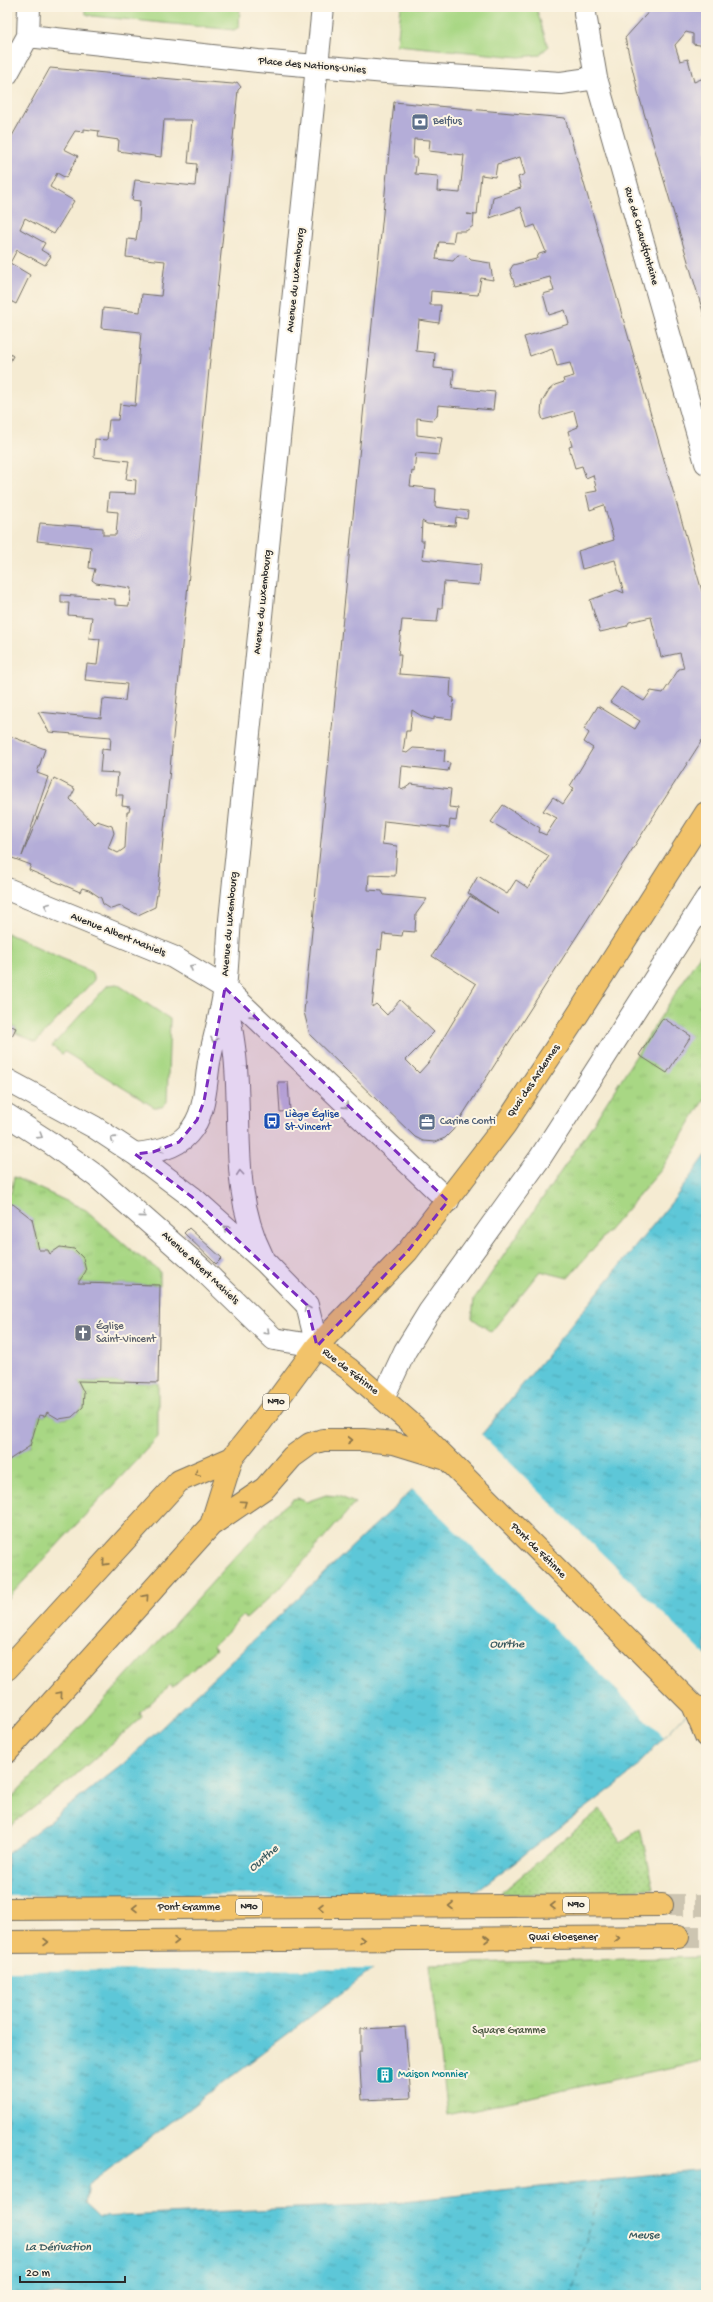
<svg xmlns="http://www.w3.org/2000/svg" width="713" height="2302" font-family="'Gochi Hand',sans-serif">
<defs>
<pattern id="grass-dots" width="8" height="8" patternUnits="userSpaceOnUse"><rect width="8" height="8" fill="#a8d784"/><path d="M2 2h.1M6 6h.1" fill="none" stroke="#91b972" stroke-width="1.8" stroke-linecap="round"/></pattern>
<pattern id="park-tufts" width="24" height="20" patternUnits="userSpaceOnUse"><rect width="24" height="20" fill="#a8d784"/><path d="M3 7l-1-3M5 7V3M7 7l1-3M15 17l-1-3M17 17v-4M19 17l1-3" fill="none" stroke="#91b972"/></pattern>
<pattern id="water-ripples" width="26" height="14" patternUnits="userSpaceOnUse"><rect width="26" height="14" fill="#5dc7d8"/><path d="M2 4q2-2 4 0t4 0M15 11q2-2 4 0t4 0" fill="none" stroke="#4da2af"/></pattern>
</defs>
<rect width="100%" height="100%" fill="#fcf5e5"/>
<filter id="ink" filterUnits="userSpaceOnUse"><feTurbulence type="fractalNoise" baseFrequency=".025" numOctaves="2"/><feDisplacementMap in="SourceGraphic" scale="8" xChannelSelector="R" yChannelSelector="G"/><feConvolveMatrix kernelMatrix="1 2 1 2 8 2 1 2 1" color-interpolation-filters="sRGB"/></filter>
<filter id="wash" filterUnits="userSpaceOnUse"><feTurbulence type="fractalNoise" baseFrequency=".012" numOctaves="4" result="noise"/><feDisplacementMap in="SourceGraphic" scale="16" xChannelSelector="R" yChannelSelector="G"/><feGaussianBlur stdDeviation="0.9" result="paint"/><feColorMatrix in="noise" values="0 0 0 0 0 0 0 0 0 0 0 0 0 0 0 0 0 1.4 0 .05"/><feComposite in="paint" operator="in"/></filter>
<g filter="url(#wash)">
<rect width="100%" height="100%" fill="#f5ebd2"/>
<!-- grass -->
<path fill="url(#grass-dots)" stroke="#6a8158" d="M 600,1809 L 621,1842 L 640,1829 L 654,1888 L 579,1894 L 500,1894 Z"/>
<!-- park -->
<path fill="url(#park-tufts)" stroke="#6a8158" d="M 706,945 L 706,1096 L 661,1170 L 568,1278 L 540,1271 L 491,1332 L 472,1318 L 474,1299 L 591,1127 Z
M 14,1177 L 86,1210 L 133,1252 L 160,1271 L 160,1285 L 78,1283 L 86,1271 C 82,1253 79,1249 60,1247 L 50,1254 L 48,1250 L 39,1250 L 32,1219 L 7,1204 L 7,1193 L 11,1193 Z
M 78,1381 L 158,1383 L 158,1437 L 7,1599 L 7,1460 L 30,1446 L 39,1415 L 45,1416 L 47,1412 C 64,1422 69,1421 83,1407 L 84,1393 Z
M 326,1495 L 338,1496 L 355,1503 L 283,1585 L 246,1619 L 243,1616 L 213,1646 L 216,1649 L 173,1687 L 170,1685 L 140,1713 L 142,1717 L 71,1779 L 7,1828 L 7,1802 L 80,1727 L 273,1516 L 293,1499 L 298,1498 L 306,1502 Z
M 706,1957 L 706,2060 L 447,2115 L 429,1964 Z"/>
<!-- garden -->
<path fill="#a8d784" stroke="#6a8158" d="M 84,7 L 240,7 L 239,27 L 234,30 L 92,16 L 86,14 Z
M 401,7 L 536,7 L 548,47 L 539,55 L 519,57 L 397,45 Z
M 7,933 L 91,972 L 94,976 L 94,980 L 36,1042 L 16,1033 L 16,1028 L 7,1024 Z
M 117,984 L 170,1019 L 167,1102 L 162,1107 L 154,1107 L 65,1052 L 62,1054 L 52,1046 L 108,985 Z"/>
<!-- water -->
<path fill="url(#water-ripples)" stroke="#447982" d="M 706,1155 L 706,1692 L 628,1776 L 88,2185 L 85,2203 L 100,2217 L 365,2205 L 706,2170 L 706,2295 L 7,2295 L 7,1854 L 122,1765 L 416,1486 L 483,1433 L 675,1198 Z"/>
<!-- pier -->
<path fill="#f5ebd2" d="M 480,1433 L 706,1656 L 706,1692 L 664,1737 L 412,1488 Z
M 475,1894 L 377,1969 L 7,1971 L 7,1896 Z"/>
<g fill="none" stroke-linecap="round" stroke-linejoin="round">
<!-- ferry -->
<path stroke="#3a5a5f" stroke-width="1" stroke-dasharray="5 4" stroke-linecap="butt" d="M 571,2295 L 603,2181"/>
</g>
<g id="blocks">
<!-- building -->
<path fill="#b4add8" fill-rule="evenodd" d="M 653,7 L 706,7 L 706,46 L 693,44 L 693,34 L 686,32 L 675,45 L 680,61 L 688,59 L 694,82 L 706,77 L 706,322 L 639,96 L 625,38 Z
M 50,68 L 195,81 L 233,84 L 237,82 L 241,87 L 238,90 L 212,339 L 159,881 L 155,907 L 138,915 L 121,906 L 111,909 L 103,904 L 101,898 L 89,890 L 82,888 L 80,892 L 29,870 L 31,865 L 7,856 L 7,735 L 45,749 L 37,773 L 48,777 L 22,856 L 54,778 L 75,789 L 70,799 L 94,824 L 97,821 L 112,826 L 114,833 L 108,848 L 118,853 L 125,848 L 127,812 L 129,812 L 130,807 L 122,806 L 123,795 L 116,795 L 118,773 L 100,772 L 102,749 L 110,750 L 111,737 L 49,732 L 38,712 L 101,718 L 103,699 L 125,701 L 127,684 L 85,680 L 87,664 L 97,665 L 100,639 L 89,638 L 92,617 L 68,615 L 69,603 L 61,603 L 61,595 L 115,599 L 115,605 L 129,606 L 131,588 L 96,583 L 92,580 L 95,569 L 89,568 L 91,547 L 37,541 L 40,523 L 103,528 L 103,535 L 116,535 L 118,512 L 107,511 L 109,493 L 135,494 L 136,480 L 126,479 L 129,461 L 94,457 L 95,439 L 107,440 L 109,420 L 118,420 L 120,404 L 135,406 L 141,332 L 101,328 L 103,308 L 140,312 L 142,294 L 161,296 L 165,261 L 126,257 L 128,239 L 136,240 L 139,220 L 140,201 L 132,200 L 135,180 L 195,186 L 197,164 L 188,163 L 192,120 L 164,120 L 161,157 L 118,151 L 119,140 L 98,137 L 99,131 L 84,129 L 84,132 L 75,131 L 64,149 L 78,156 L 66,178 L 57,173 L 50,187 L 74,201 L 54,234 L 25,218 L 20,229 L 45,243 L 41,250 L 51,256 L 45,265 L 17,250 L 10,263 L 30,275 L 16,304 L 7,299 L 7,145 Z
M 394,102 L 565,118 L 706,605 L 706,734 L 453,1130 L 445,1138 L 435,1142 L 423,1141 L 415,1137 L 310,1035 L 304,1012 ZM 414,139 L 430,140 L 429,151 L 464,155 L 460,193 L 437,191 L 438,176 L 415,174 L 417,158 L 413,158 ZM 520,157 L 525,174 L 518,177 L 521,188 L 493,197 L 490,218 L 521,207 L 527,228 L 535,225 L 546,252 L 539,254 L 536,259 L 513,265 L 510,270 L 515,286 L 550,277 L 554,291 L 543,294 L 549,315 L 565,310 L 569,324 L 524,337 L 530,356 L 552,348 L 557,366 L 570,363 L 574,376 L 563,379 L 564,382 L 555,385 L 549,390 L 542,402 L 541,414 L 543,420 L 574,411 L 578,427 L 568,431 L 572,446 L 569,447 L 575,468 L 582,466 L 586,478 L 593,475 L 597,491 L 586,493 L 590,510 L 604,505 L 614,540 L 578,551 L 582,569 L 615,560 L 624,593 L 617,590 L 590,600 L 600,632 L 627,626 L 629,622 L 651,617 L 661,657 L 680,653 L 684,668 L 679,669 L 663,693 L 651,691 L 644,701 L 621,687 L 610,702 L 640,721 L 635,729 L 598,706 L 584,729 L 589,733 L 584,742 L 593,748 L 570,786 L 574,788 L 563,804 L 553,797 L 543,811 L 557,818 L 546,835 L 539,832 L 540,828 L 503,805 L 491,822 L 549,856 L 528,888 L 516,880 L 507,894 L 478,876 L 468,893 L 499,914 L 470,896 L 432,956 L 476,984 L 428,1063 L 419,1073 L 406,1060 L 434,1032 L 400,1000 L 387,1015 L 376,1004 L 372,1007 L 378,949 L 381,950 L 383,934 L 402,936 L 403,931 L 415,932 L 416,914 L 427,899 L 384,895 L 382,891 L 368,890 L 369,875 L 395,876 L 397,846 L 382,844 L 384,821 L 449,828 L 450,820 L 456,821 L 458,808 L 449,807 L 451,789 L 411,784 L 404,789 L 400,788 L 402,766 L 448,771 L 450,763 L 444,762 L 445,750 L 413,748 L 407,753 L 403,752 L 406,731 L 410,731 L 412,710 L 423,717 L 434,720 L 434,717 L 452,719 L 454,698 L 450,697 L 451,678 L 399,674 L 401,655 L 398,655 L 402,620 L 437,622 L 439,608 L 442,608 L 444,582 L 479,585 L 481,565 L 422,559 L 424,541 L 421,541 L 422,521 L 427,524 L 455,526 L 456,517 L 467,519 L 468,511 L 435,507 L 436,489 L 410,486 L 412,471 L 414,472 L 416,453 L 439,455 L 442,438 L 417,435 L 417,418 L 432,420 L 437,416 L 438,405 L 493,410 L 495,392 L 452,388 L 454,370 L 434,368 L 435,353 L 416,351 L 419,320 L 439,323 L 441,305 L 430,305 L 431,291 L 478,295 L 481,278 L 493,280 L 490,263 L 471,260 L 467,256 L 458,255 L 453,261 L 436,259 L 439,242 L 453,243 L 455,231 L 466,231 L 473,226 L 474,215 L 467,214 L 477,215 L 481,175 L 495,177 L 497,164 Z
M 7,352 L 13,356 L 7,367 Z
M 663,1018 L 691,1036 L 667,1073 L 639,1055 Z
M 7,1024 L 16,1028 L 12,1036 L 7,1034 Z
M 278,1082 L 288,1082 L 290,1111 L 280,1112 Z
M 7,1204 L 13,1204 L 32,1219 L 39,1250 L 48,1250 L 50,1254 L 60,1247 L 74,1249 L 83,1258 L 86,1271 L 78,1283 L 160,1285 L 158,1383 L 78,1381 L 84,1393 L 83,1407 L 72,1417 L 59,1419 L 47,1412 L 45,1416 L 39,1415 L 30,1446 L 9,1460 L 7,1460 Z
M 189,1228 L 222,1258 L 216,1264 L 184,1233 Z
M 405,2027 L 411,2098 L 362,2100 L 359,2052 L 361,2052 L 361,2029 Z"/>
</g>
</g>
<g filter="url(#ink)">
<use href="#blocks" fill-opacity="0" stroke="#726e65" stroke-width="1"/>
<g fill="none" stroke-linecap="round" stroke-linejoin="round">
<!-- major-tunnel -->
<path stroke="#cdc5b1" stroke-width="22" stroke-dasharray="22 11" stroke-linecap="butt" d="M 662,1905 L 706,1905
M 678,1937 L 706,1937"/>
<!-- minor casing -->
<g stroke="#726e65" stroke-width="24">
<path id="minor" d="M 586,7 L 585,14 L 596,78 L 706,463
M 28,36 L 258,61 L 386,72 L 561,83 L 596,78
M 7,74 L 28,36 L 29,7
M 7,889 L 173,957 L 225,988 L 448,1201
M 227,1003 C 230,1024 235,1046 236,1067 C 241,1131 232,1197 262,1256
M 7,1080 L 94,1127 L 135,1154 L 192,1197 L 266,1263 L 307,1305 L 317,1346 L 274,1339 L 203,1270 L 96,1176 L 52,1144 L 7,1115
M 135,1154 C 153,1152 175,1149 188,1134 C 206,1114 205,1087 209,1062 C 214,1037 222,1012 225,987 C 228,965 228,942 230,920 L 323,7
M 383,1398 L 405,1351 L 429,1312 L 540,1158 L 706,899"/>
</g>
<!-- major casing -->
<g stroke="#726e65" stroke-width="24">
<path id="major" d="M 317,1346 L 349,1369 L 414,1426 L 693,1705 L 706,1712
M 211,1525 L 232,1458 L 261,1422 L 317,1346 L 407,1252 L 505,1125 L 573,1022 L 706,813
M 7,1669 L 179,1481 L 232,1458
M 693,1705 L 706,1736
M 7,1752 L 211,1525 L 265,1488 L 292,1457 L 310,1444 L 323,1440 L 363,1440 L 394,1443 L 443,1458
M 7,1909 L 662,1905
M 7,1942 L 678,1937"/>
</g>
<!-- minor -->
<use href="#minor" stroke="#fff" stroke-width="22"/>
<!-- major -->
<use href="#major" stroke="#f2c36a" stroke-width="22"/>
</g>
<!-- one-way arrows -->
<defs><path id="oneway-chevron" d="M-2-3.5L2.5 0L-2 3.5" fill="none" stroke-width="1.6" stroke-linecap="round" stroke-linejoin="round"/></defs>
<g stroke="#a0a0a0">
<use href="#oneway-chevron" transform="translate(47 906) rotate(-157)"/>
<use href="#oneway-chevron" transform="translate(192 967) rotate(-151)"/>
<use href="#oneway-chevron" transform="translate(253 1015) rotate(44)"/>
<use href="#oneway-chevron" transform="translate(214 1040) rotate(102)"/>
<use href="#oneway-chevron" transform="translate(346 1106) rotate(44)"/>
<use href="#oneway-chevron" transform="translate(40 1136) rotate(32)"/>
<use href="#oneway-chevron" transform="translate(113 1139) rotate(-147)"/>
<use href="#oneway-chevron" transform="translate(161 1149) rotate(162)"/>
<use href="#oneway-chevron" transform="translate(240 1173) rotate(-95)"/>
<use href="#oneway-chevron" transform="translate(143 1215) rotate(41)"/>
<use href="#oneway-chevron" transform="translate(226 1228) rotate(-138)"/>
<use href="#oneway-chevron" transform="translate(307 1308) rotate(-112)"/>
<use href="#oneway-chevron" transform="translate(267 1332) rotate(44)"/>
</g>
<g stroke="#8e774a">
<use href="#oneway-chevron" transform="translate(350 1440)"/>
<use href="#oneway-chevron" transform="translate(197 1473) rotate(156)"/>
<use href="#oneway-chevron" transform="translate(244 1503) rotate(-34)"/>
<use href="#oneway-chevron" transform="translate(105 1563) rotate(132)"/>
<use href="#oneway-chevron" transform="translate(146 1597) rotate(-48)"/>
<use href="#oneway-chevron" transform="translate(60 1694) rotate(-49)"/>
<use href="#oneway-chevron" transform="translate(451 1906) rotate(180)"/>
<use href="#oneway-chevron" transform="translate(553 1906) rotate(180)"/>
<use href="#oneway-chevron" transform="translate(321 1907) rotate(180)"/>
<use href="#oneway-chevron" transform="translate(135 1908) rotate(180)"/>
<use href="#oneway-chevron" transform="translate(617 1938)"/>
<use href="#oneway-chevron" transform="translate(487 1939)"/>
<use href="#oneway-chevron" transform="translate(362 1940)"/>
<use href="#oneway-chevron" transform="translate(176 1941)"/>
<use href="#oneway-chevron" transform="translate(46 1942)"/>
</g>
</g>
<!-- marked area -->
<path fill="#7b2cbf" fill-opacity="0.2" stroke="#7b2cbf" stroke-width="3" stroke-dasharray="8 5" stroke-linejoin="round" d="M 225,988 L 448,1201 L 407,1252 L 317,1346 L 307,1305 L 192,1197 L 135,1154 L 153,1152 L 179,1142 L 197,1120 L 204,1101 Z"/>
<!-- icons -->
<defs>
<g id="bank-square" transform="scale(0.9)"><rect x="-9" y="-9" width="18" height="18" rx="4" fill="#5c6f8a" stroke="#fcf5e5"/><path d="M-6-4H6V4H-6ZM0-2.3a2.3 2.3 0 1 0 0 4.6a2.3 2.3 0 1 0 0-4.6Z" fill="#fff"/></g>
<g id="bus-square" transform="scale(0.9)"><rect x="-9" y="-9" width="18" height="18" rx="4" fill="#1a4fb4" stroke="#fcf5e5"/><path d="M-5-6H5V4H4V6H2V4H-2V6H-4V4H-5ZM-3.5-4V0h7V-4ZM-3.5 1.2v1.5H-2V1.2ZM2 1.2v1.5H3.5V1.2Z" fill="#fff"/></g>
<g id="office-square" transform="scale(0.9)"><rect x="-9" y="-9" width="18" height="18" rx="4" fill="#5c6f8a" stroke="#fcf5e5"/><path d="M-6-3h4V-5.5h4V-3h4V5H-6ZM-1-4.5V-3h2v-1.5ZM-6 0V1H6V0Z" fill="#fff"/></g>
<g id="church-square" transform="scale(0.9)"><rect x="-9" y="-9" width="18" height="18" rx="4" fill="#6b7280" stroke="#fcf5e5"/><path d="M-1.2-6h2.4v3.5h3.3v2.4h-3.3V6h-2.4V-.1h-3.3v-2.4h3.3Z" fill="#fff"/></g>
<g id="building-square" transform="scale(0.9)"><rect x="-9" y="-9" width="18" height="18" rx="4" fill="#0f9aa8" stroke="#fcf5e5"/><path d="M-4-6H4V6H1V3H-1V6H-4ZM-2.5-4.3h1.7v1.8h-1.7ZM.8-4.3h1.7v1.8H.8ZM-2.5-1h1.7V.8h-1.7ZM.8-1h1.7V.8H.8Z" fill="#fff"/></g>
</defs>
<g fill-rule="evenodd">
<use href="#bank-square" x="420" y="122"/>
<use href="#bus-square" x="272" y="1121"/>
<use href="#office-square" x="427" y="1122"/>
<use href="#church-square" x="83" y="1333"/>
<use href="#building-square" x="385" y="2075"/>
</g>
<g text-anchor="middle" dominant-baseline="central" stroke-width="4" stroke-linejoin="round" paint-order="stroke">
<!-- shield labels -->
<g fill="#fcf5e5" stroke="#6a6863" stroke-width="1">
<rect x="263" y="1394" width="26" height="16" rx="3"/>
<rect x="563" y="1897" width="26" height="16" rx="3"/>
<rect x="236" y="1899" width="26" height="16" rx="3"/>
</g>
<g font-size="10" font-weight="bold" fill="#2b2b2b">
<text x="276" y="1402">N90</text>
<text x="576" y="1905">N90</text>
<text x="249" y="1907">N90</text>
</g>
<!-- street labels -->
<g font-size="11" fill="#2b2b2b" stroke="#fcf5e5">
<text transform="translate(312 66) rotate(5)">Place des Nations-Unies</text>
<text transform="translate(641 236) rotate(74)">Rue de Chaudfontaine</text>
<text transform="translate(296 280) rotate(-84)">Avenue du Luxembourg</text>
<text transform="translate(263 602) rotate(-84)">Avenue du Luxembourg</text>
<text transform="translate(230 924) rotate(-85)">Avenue du Luxembourg</text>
<text transform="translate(118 935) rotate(22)">Avenue Albert Mahiels</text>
<text transform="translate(534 1081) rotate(-56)">Quai des Ardennes</text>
<text transform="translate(200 1268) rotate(43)">Avenue Albert Mahiels</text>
<text transform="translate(350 1372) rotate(38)">Rue de Fétinne</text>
<text transform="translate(538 1551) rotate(45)">Pont de Fétinne</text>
<text x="189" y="1908">Pont Gramme</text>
<text x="563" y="1938">Quai Gloesener</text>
</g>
<!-- service labels -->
<g font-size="11" fill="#4e5e75" stroke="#fcf5e5" text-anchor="start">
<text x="433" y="122">Belfius</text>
<text x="440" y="1122">Carine Conti</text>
</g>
<!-- transit labels -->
<g font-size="11" fill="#164399" stroke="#fcf5e5" text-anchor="start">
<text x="285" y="1115">Liège Église<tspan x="285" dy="13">St-Vincent</tspan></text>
</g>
<!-- worship labels -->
<g font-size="11" fill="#5b616d" stroke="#fcf5e5" text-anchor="start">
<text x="96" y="1327">Église<tspan x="96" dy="13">Saint-Vincent</tspan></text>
</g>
<!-- park labels -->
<g font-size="11" fill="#4a5641" stroke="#fcf5e5">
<text x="509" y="2031">Square Gramme</text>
</g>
<!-- culture labels -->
<g font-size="11" fill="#0d838f" stroke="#fcf5e5" text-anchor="start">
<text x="398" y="2075">Maison Monnier</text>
</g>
<!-- water labels -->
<g font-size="12" font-style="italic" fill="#3a5a5f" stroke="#fcf5e5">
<text x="507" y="1645">Ourthe</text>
<text transform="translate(264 1859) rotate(-41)">Ourthe</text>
<text x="644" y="2236">Meuse</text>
<text x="58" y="2248">La Dérivation</text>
</g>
</g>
<!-- margin -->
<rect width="713" height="2302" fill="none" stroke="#fcf5e5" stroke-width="24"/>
<!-- scale -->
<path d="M20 2276v6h105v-6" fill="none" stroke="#2b2b2b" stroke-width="2"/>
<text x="26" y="2276" font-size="12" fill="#2b2b2b" stroke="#fcf5e5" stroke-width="3" paint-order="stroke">20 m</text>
</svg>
